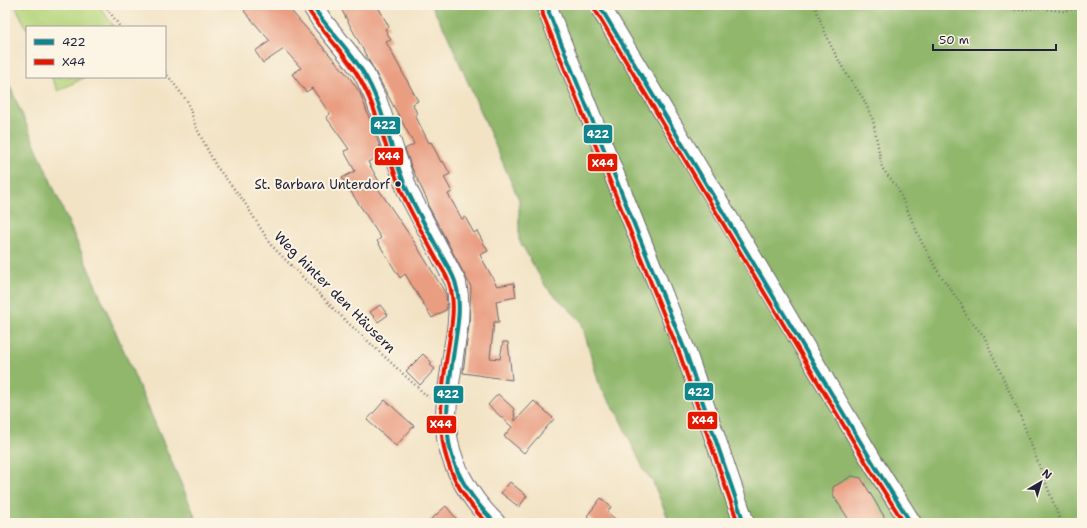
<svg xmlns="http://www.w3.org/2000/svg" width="1087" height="528" font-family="'Shantell Sans',sans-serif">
<rect width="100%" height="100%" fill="#fcf5e5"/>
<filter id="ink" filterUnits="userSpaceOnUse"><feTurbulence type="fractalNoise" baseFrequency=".025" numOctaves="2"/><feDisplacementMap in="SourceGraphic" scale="8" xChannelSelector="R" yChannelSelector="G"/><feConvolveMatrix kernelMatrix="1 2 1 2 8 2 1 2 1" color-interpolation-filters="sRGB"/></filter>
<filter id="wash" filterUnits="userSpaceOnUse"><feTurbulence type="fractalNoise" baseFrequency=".012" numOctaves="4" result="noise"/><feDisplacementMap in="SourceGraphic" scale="16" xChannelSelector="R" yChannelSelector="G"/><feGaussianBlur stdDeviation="0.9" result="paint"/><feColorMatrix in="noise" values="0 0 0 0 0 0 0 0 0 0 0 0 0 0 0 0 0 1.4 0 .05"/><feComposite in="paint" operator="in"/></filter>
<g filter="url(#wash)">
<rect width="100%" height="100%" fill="#f2e3c5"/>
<!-- green -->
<path fill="#b6d67d" stroke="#6c7c5c" d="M 15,5 L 99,5 L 114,27 L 27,27 L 27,29 Z
M 51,77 L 85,77 L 58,91 Z"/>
<!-- forest -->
<path fill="#90b76c" stroke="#596c54" d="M 431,5 L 1082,5 L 1082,523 L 670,523 L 652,480 L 645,472 L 616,411 L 600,387 L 581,321 L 546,287 L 519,240 L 519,200 L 447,34 Z
M 5,75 L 198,523 L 5,523 Z"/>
<g id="blocks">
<!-- building -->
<path fill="#e99d81" d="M 252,5 L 286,5 L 350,78 L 360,93 L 383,155 L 368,162 L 381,185 L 377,187 L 415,243 L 446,294 L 447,309 L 432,318 L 405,274 L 400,278 L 377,241 L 381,238 L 342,178 L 355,171 L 344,151 L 349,149 L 326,117 L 330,114 L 312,88 L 306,92 L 292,74 L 301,68 L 284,49 L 263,63 L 255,51 L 270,41 L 244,11 Z
M 339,5 L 377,5 L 389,27 L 385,29 L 391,40 L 386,42 L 418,101 L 413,104 L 417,114 L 415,115 L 429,143 L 431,142 L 441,162 L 443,161 L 450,174 L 444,177 L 452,192 L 448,194 L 462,219 L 465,217 L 474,233 L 477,231 L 488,251 L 480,255 L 497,286 L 514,283 L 516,297 L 496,301 L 499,322 L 494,322 L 490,358 L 500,359 L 503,342 L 508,342 L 512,380 L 463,373 L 469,325 L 471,287 L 428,205 L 429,204 L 411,166 L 405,149 L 414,144 Z
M 380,305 L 388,315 L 378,322 L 370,312 Z
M 423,354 L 432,363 L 430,365 L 435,369 L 420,385 L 406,371 Z
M 498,394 L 514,409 L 515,421 L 534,401 L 554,419 L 524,453 L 504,436 L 512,427 L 488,405 Z
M 385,400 L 414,426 L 396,446 L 367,420 Z
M 852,476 L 861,478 L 888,523 L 851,523 L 833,495 L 833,487 Z
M 510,482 L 527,496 L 519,507 L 501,493 Z
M 601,498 L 611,507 L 607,512 L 620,523 L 596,523 L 587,516 Z
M 446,506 L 460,523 L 427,523 Z"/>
</g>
</g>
<g filter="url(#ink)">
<use href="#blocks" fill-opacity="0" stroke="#6b666b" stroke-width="1"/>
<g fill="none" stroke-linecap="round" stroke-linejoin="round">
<!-- secondary casing -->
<g stroke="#6b666b" stroke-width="22">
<path id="secondary" d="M 312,5 L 322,21 L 363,72 L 376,99 L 408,192 L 456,283 C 461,306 458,327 454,349 C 451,374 445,400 446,425 C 447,461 469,498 495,523
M 548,5 L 549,13 L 686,353 L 744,523
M 599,5 L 750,255 L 876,468 L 911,523"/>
</g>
<!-- path -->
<path stroke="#6b666b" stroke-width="2.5" stroke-dasharray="1 3" stroke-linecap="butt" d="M 105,5 L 120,27
M 814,5 L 830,44 L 845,72 L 863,98 L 873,120 L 882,168 L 897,187 L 921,241 L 937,270 L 961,304 L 967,317 L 984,336 L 1020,415 L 1061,523
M 1004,5 L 1016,10 L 1038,8 L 1063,11 L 1082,8
M 165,72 L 187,101 L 196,127 L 216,166 L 243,200 L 271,245 L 343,318 L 429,398"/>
<!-- secondary -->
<use href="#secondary" stroke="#fff" stroke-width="20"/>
<!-- bus-1 casing -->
<g stroke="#fcf5e5" stroke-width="7">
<path id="bus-1" d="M 312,5 C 327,29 348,48 363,72 C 386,109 390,155 409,194 C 419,215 431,236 443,258 C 447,266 454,275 456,285 C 462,306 457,329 454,350 C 443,426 438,464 495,523
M 548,5 L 549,13 L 686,353 L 744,523
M 599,5 L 876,468 L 911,523"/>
</g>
<!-- bus-2 casing -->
<g stroke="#fcf5e5" stroke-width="7">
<path id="bus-2" d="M 542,6 L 543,15 L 680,355 L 738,523
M 307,8 C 322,32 344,52 358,76 C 380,112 386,156 403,195 C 413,217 426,239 438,262 C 442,269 448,277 450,286 C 456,306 451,329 448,349 C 437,420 432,467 487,523
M 594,8 L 871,471 L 904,523"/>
</g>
<!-- bus-1 -->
<use href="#bus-1" stroke="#0f868e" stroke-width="4"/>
<!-- bus-2 -->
<use href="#bus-2" stroke="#e41700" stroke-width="4"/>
</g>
</g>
<!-- markers -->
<circle fill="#22223b" stroke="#fcf5e5" stroke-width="1.5" cx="398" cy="184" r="3.5"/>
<g text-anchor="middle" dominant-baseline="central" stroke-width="4" stroke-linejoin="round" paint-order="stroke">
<!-- bus labels -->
<g font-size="13" fill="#22223b" stroke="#fcf5e5" text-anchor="end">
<text x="390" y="184">St. Barbara Unterdorf</text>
</g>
<!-- street labels -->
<g font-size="14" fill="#22223b" stroke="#fcf5e5">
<text transform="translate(335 292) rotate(45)">Weg hinter den Häusern</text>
</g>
</g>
<g stroke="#fcf5e5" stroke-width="1.5">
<rect x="370" y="116" width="31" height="19" rx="4" fill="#0f868e"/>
<rect x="583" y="124" width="30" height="20" rx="4" fill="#0f868e"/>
<rect x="374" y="147" width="30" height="19" rx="4" fill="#e41700"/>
<rect x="587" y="153" width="31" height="19" rx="4" fill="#e41700"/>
<rect x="684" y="382" width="30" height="19" rx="4" fill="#0f868e"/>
<rect x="433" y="385" width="31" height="19" rx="4" fill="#0f868e"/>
<rect x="687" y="411" width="31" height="19" rx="4" fill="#e41700"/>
<rect x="426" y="415" width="31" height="19" rx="4" fill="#e41700"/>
</g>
<g font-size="11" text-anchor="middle" font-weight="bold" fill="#fff">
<text x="385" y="129">422</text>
<text x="598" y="138">422</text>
<text x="389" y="160">X44</text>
<text x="603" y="167">X44</text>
<text x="699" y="396">422</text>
<text x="448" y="398">422</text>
<text x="703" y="424">X44</text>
<text x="441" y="428">X44</text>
</g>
<!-- margin -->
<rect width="1087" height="528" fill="none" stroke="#fcf5e5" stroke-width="20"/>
<!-- legend -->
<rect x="26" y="26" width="140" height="52" fill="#fcf5e5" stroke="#a5a1a1"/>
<rect x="34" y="39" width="20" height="6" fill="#0f868e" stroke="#a5a1a1"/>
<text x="62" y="46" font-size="12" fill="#22223b">422</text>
<rect x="34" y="59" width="20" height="6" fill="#e41700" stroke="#a5a1a1"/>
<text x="62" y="66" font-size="12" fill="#22223b">X44</text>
<!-- north arrow -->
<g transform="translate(1041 482) rotate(38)" stroke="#fcf5e5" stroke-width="3" paint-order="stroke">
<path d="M0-3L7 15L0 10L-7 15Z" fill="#22223b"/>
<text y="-6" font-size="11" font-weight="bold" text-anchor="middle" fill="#22223b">N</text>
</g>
<!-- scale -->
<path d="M933 44v6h123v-6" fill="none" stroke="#22223b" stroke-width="2"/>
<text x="939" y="44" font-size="12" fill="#22223b" stroke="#fcf5e5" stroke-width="3" paint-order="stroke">50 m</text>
</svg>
